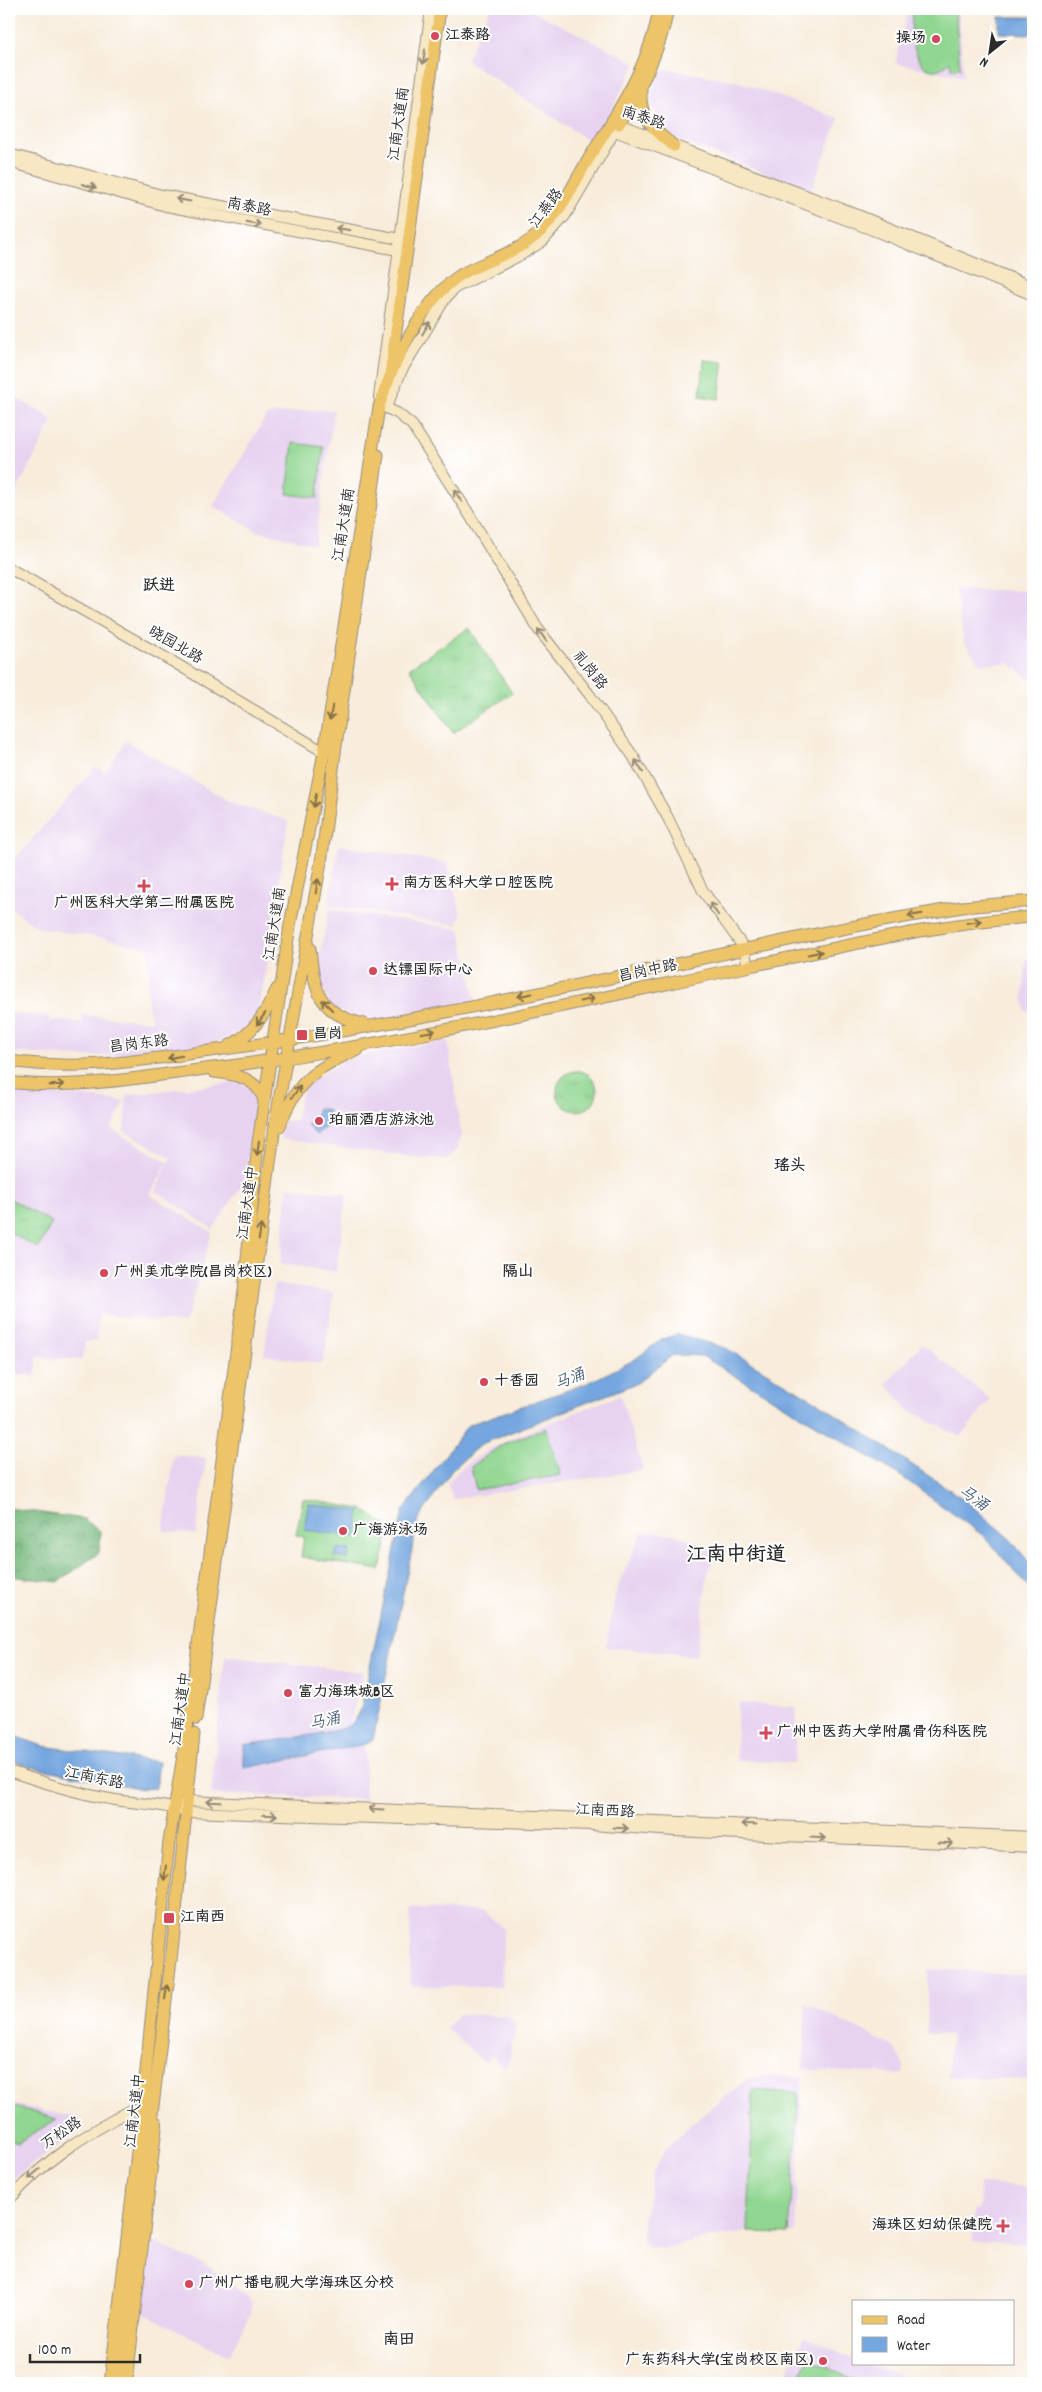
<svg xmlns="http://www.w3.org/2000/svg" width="1042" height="2392" font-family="Dekko,'LXGW WenKai TC',sans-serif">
<defs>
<pattern id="grass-tufts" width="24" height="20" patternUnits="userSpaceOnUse" patternTransform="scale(1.25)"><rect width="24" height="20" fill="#90d690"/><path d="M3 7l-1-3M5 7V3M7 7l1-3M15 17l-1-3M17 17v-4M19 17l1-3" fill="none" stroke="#7cb87c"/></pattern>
<pattern id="forest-crowns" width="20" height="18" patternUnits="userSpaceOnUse" patternTransform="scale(1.25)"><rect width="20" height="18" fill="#74b77a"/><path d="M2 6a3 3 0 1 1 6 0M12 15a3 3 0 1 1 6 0" fill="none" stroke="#5f9564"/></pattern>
</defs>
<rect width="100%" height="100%" fill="#fff"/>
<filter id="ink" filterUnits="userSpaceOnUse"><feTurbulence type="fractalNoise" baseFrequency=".02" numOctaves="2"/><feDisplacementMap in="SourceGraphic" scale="10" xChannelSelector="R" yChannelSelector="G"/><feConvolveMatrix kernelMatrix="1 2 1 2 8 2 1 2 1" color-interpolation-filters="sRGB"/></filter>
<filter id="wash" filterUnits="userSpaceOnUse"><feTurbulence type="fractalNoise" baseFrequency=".0096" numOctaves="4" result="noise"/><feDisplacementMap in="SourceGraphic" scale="20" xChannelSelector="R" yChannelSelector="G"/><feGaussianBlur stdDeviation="1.12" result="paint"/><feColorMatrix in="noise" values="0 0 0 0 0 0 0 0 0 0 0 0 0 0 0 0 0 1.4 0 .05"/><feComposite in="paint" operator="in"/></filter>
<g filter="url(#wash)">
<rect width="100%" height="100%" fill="#f8ecdb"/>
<!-- built -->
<path fill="#e7d2f0" d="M 490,9 L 529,9 L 636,63 L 594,144 L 466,60 Z
M 907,9 L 958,9 L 964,77 L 895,63 L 908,10 Z
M 667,69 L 736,81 L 839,118 L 811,191 L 674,138 L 661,126 L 650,100 L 658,75 Z
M 9,393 L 53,420 L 9,506 Z
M 311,410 L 334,410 L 315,545 L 257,531 L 213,506 L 267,415 Z
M 955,589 L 1033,591 L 1033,682 L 1009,663 L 980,664 L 964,642 Z
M 126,741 L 230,802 L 288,821 L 260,1008 L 253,1019 L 239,1032 L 219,1042 L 154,1053 L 79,1057 L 9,1052 L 10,1013 L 49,1016 L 50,1026 L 51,1020 L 82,1022 L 83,1015 L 152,1021 L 148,1006 L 149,948 L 107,939 L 38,928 L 9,906 L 9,866 L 95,767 L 106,771 Z
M 339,845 L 447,863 L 461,914 L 457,925 L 328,905 Z
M 329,909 L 460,929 L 476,1001 L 369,1022 L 332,1008 L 316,975 Z
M 1026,960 L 1033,960 L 1033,1013 L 1026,1011 L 1023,998 Z
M 448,1040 L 461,1133 L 457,1151 L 446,1159 L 412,1157 L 280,1139 L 284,1121 L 296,1120 L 301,1094 L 313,1080 L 348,1058 Z
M 239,1082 L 250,1088 L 255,1100 L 245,1180 L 213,1229 L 156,1191 L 171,1157 L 124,1131 L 127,1095 Z
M 9,1090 L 125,1101 L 111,1129 L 168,1162 L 150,1195 L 212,1232 L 185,1324 L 99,1314 L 97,1341 L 85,1342 L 82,1360 L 37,1357 L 36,1376 L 9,1373 Z
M 288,1187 L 347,1194 L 336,1272 L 280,1264 Z
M 274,1284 L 334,1293 L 323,1364 L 264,1355 Z
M 922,1344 L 990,1399 L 961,1437 L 908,1410 L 886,1384 Z
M 620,1395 L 643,1470 L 453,1499 L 447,1483 L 466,1464 L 488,1450 L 514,1437 Z
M 174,1455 L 206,1458 L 196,1534 L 163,1531 Z
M 642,1532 L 674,1534 L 715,1550 L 708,1573 L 696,1656 L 606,1647 L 616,1591 Z
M 225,1656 L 363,1672 L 350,1722 L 362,1740 L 365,1755 L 365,1799 L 211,1794 Z
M 738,1703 L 796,1707 L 795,1763 L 736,1760 Z
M 410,1909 L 483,1911 L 503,1928 L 502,1987 L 410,1986 Z
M 928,1969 L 1033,1975 L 1033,2080 L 948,2077 L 951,2035 L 926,2033 Z
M 805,2003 L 894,2047 L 904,2066 L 903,2074 L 804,2070 Z
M 458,2014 L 509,2016 L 516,2026 L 509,2061 L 503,2068 L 492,2055 L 484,2062 L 446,2028 Z
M 803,2076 L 795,2233 L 748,2232 L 702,2239 L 663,2249 L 646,2247 L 642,2239 L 643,2220 L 654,2170 L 665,2150 L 688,2127 L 742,2083 L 753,2077 Z
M 9,2103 L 78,2118 L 84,2126 L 11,2180 L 9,2178 Z
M 980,2184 L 1033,2187 L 1033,2244 L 973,2241 L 974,2210 L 979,2210 Z
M 151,2241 L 211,2268 L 252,2301 L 250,2314 L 229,2356 L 143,2313 Z
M 804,2336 L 853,2359 L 853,2363 L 865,2363 L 905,2377 L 902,2383 L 782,2383 Z"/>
<!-- grass -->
<path fill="url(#grass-tufts)" stroke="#5e805e" d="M 469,628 L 512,693 L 453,733 L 409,668 Z
M557 1091a20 20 0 1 1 40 0a20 20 0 1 1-40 0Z
M 9,1198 L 52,1223 L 38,1248 L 9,1232 Z"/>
<!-- forest -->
<path fill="url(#forest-crowns)" stroke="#507152" d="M 9,1508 L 84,1519 L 101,1532 L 99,1553 L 58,1582 L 9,1576 Z"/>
<!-- pitch -->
<path fill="#90d690" stroke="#5e805e" d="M 915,9 L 955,9 L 960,68 L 951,69 L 950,61 C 919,94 904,29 915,9 Z
M 704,360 L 724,362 L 719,399 L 700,396 Z
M 293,443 L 324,447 L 317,498 L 287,494 Z
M 546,1428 L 561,1475 L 476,1490 L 471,1467 L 503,1444 Z
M 303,1499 L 362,1509 L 390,1528 L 380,1570 L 301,1557 L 304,1537 L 296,1535 Z
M 753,2090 L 799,2093 L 789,2233 L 748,2232 Z
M 9,2105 L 57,2119 L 17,2143 L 9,2139 Z
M 808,2358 L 853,2380 L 851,2383 L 796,2383 Z"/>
<!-- water -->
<path fill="#74a6df" stroke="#506885" d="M 999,17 L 1033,17 L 1033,34 L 999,33 Z
M 318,1108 L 328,1110 L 327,1126 L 316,1135 L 307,1125 L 316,1117 Z
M 678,1334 L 726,1348 L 825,1407 L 965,1500 L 1010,1539 L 1033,1567 L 1033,1592 L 985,1537 L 898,1474 L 702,1356 L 673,1355 L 637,1383 L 481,1444 L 452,1470 L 418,1520 L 373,1740 L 366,1744 L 244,1768 L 244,1745 C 262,1742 340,1733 350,1725 C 355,1721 359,1715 361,1709 L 403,1511 L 468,1425 L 588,1383 L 634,1360 L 662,1339 Z
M 308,1504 L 360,1511 L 356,1537 L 304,1530 Z
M 337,1548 L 350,1550 L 348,1559 L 335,1557 Z
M 9,1734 L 43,1746 L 159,1762 L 156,1788 L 143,1789 L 31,1767 L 9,1759 Z"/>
</g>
<g filter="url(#ink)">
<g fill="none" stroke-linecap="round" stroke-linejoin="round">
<!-- secondary casing -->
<g stroke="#928c83" stroke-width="12">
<path id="secondary" d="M 614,123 L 853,213 L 1033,287
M 619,124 L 565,216 L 543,241 L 521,255 L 455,288 L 445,299 L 402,370 L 386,408 L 397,413 L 412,425 L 469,514 L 538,629 L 589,694 L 633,756 L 668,818 L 703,891 L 744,948 L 748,967
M 612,126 L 615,131 L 870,229 L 1033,295
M 9,154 L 162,195 L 395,238 L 408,245 L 398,250 L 166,206 L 9,162
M 379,397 L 431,9
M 9,568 L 175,663 L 324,752
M 9,1771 C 42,1782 75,1793 110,1799 C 136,1804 162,1803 187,1812 L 592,1825 L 674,1831 L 1033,1847
M 180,1805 L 187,1801 L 1033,1837
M 9,2200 C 48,2157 83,2136 133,2109 L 142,2110"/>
</g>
<!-- primary casing -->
<g stroke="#928c83" stroke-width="13">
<path id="primary" d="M 641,88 C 639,119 652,128 674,146
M 619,124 C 641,87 660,52 668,9
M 391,368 L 440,9
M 310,948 C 314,990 318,1014 364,1024
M 229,1046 C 254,1033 265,1014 277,989
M 9,1061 C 88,1072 147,1059 224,1049 C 443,1020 659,965 876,922 L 962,907 L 1033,901
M 214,1072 C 235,1074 257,1078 264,1100
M 9,1082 C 79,1091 152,1075 222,1067 C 399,1044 575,1003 750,966 C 844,947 937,923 1033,917
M 280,1126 C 295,1082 317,1066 358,1050
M 196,1719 L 276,1118 L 322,856 L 335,753 L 378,455
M 110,2383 L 142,2110 L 169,1842 L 186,1737 L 244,1291 L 258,1143 L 290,925 L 324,752 L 379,407 C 392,364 423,298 462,274 C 488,259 519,253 541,231 C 560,213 572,187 585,165 C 615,116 650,66 659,9
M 119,2383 L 172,1951 L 194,1734"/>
</g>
<!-- highway casing -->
<g stroke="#928c83" stroke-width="14">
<path id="highway" d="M 126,2383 L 156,2123"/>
</g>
<!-- secondary -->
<use href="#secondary" stroke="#f8e7c3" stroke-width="10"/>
<!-- primary -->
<use href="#primary" stroke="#eec469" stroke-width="11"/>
<!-- highway -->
<use href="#highway" stroke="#eec469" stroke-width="12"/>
</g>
<!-- one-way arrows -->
<defs><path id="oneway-shaft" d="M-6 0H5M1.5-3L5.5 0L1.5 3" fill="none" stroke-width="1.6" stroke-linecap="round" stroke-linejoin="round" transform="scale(1.25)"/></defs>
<g stroke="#928977">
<use href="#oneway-shaft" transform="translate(424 57) rotate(98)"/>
<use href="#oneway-shaft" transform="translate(89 186) rotate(16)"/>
<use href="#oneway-shaft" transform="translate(183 200) rotate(-168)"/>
<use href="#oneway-shaft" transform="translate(254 224) rotate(10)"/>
<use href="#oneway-shaft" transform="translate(343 229) rotate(-170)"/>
<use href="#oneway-shaft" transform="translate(426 328) rotate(-59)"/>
<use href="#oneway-shaft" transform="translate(458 496) rotate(-123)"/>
<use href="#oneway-shaft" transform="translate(542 635) rotate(-125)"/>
<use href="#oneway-shaft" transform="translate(639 766) rotate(-122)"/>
<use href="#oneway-shaft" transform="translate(714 909) rotate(-124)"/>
<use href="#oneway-shaft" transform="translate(214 1802) rotate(-178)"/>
<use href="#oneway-shaft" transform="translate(376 1809) rotate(-177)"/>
<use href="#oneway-shaft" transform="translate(270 1815) rotate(2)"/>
<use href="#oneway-shaft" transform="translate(749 1824) rotate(-177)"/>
<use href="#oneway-shaft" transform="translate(621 1828) rotate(4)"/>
<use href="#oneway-shaft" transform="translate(818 1838) rotate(3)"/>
<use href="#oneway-shaft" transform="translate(946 1843) rotate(3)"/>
<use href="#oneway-shaft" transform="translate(34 2174) rotate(139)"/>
</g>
<g stroke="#837047">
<use href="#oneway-shaft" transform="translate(331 713) rotate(100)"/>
<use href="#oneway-shaft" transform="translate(315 800) rotate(101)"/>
<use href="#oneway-shaft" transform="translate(317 886) rotate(-80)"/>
<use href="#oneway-shaft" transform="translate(915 915) rotate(170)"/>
<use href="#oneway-shaft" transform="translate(974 922) rotate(-7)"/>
<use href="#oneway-shaft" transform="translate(815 953) rotate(-12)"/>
<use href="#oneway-shaft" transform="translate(525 995) rotate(168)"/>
<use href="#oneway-shaft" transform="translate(587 1000) rotate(-12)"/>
<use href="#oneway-shaft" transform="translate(327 1005) rotate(-135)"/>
<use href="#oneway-shaft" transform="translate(261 1019) rotate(126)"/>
<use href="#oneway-shaft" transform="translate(428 1032) rotate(-10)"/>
<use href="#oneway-shaft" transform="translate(175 1057) rotate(171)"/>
<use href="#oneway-shaft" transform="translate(57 1085) rotate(-2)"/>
<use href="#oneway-shaft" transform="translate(296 1092) rotate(-53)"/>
<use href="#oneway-shaft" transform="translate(258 1148) rotate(97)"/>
<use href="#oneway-shaft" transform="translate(260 1232) rotate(-81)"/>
<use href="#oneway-shaft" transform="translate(165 1873) rotate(97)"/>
<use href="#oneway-shaft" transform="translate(166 1992) rotate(-82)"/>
</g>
</g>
<!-- markers -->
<g fill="#d1495b" stroke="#fff" stroke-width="2">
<circle cx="435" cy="36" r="5"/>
<circle cx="936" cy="39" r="5"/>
<path d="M389.5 876.5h5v5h5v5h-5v5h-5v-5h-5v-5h5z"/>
<path d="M141.5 878.5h5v5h5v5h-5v5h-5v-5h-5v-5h5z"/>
<circle cx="373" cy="971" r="5"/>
<rect x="296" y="1029" width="12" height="12" rx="2.5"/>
<circle cx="319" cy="1121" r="5"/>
<circle cx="104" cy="1273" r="5"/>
<circle cx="484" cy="1382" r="5"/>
<circle cx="343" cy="1531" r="5"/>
<circle cx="288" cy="1693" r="5"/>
<path d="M763.5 1725.5h5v5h5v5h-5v5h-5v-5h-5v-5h5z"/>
<rect x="163" y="1912" width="12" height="12" rx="2.5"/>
<path d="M1000.5 2218.5h5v5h5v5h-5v5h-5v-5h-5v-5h5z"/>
<circle cx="189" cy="2284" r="5"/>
<circle cx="823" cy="2361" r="5"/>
</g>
<g text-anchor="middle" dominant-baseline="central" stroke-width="4" stroke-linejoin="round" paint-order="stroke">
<!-- poi labels -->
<g font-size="15" font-weight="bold" fill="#2b2b2b" stroke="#fff" text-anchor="start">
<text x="445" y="36">江泰路</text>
<text x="926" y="39" text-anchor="end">操场</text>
<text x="403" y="884">南方医科大学口腔医院</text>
<text x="144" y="904" text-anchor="middle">广州医科大学第二附属医院</text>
<text x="383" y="971">达镖国际中心</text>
<text x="313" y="1035">昌岗</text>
<text x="329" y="1121">珀丽酒店游泳池</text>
<text x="114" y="1273">广州美术学院(昌岗校区)</text>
<text x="494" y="1382">十香园</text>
<text x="353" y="1531">广海游泳场</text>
<text x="298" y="1693">富力海珠城B区</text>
<text x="777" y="1733">广州中医药大学附属骨伤科医院</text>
<text x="180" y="1918">江南西</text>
<text x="992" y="2226" text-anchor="end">海珠区妇幼保健院</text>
<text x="199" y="2284">广州广播电视大学海珠区分校</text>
<text x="813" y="2361" text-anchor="end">广东药科大学(宝岗校区南区)</text>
</g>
<!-- street labels -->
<g font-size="15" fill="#2b2b2b" stroke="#fff">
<text transform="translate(643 119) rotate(18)">南泰路</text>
<text transform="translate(400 124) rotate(-82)">江南大道南</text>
<text transform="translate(249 208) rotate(11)">南泰路</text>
<text transform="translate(547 209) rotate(-53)">江燕路</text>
<text transform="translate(345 525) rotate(-81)">江南大道南</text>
<text transform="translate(175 646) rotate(30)">晓园北路</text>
<text transform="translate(589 671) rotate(51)">礼岗路</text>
<text transform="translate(276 924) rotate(-81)">江南大道南</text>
<text transform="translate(648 972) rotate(-12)">昌岗中路</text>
<text transform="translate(139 1045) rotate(-7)">昌岗东路</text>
<text transform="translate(249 1203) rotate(-82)">江南大道中</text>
<text transform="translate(182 1709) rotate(-82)">江南大道中</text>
<text transform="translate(94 1779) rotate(12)">江南东路</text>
<text transform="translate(605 1812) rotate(3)">江南西路</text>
<text transform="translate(136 2111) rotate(-83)">江南大道中</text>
<text transform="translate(62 2134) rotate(-34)">万松路</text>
</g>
<!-- neighbourhood labels -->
<g font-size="16" font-weight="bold" fill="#2b2b2b" stroke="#fff">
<text x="159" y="586">跃进</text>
<text x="790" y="1166">瑶头</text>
<text x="518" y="1272">隔山</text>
<text x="399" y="2340">南田</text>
</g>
<!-- water labels -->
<g font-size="16" font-style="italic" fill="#485c73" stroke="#fff">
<text transform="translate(570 1380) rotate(-22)">马涌</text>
<text transform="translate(973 1499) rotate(36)">马涌</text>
<text transform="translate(325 1722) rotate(-13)">马涌</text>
</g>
<!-- district labels -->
<g font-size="20" font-weight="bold" fill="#2b2b2b" stroke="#fff">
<text x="736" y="1556">江南中街道</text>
</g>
</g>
<!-- margin -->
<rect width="1042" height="2392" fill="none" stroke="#fff" stroke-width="30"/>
<!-- legend -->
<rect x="852" y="2300" width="162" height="65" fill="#ffffff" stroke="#aaaaaa"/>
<rect x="862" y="2316" width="25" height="8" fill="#eec469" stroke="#aaaaaa"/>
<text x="897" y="2324" font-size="15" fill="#2b2b2b">Road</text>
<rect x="862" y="2337" width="25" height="15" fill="#74a6df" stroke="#aaaaaa"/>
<text x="897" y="2350" font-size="15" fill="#2b2b2b">Water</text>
<!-- north arrow -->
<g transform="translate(990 52) rotate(210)" stroke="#ffffff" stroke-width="4" paint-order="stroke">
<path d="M0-4L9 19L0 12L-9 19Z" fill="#2b2b2b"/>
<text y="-8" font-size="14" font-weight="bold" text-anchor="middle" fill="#2b2b2b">N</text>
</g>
<!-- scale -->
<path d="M30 2354v8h110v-8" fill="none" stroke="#2b2b2b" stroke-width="2.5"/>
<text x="38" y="2354" font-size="15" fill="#2b2b2b" stroke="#ffffff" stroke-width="4" paint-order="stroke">100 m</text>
</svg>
